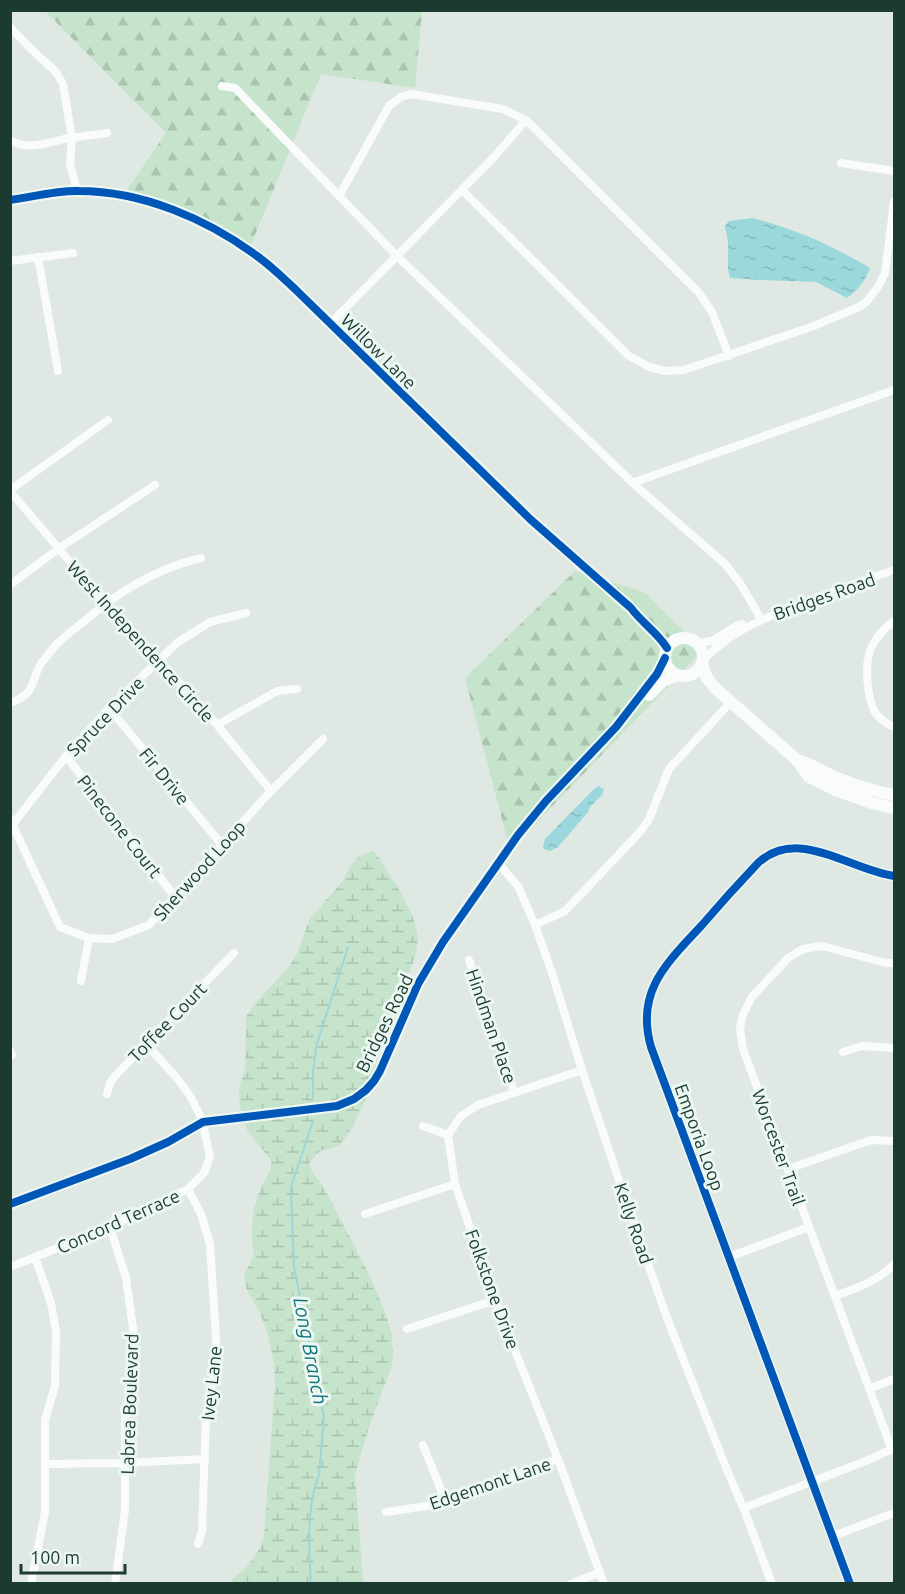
<svg xmlns="http://www.w3.org/2000/svg" width="905" height="1594" font-family="Ubuntu,sans-serif">
<defs>
<pattern id="forest-firs" width="22" height="20" patternUnits="userSpaceOnUse" patternTransform="scale(1.5)"><rect width="22" height="20" fill="#c6e3cc"/><path d="M5 1l3.5 6h-7zM16 11l3.5 6h-7z" fill="#aac4b0"/></pattern>
<pattern id="wetland-marsh" width="20" height="14" patternUnits="userSpaceOnUse" patternTransform="scale(1.5)"><rect width="20" height="14" fill="#c6e3cc"/><path d="M1 5h8M5 5V1M11 12h8M15 12V8" fill="none" stroke="#aac4b0"/></pattern>
<pattern id="water-ripples" width="26" height="14" patternUnits="userSpaceOnUse" patternTransform="scale(1.5)"><rect width="26" height="14" fill="#9ad8db"/><path d="M2 4q2-2 4 0t4 0M15 11q2-2 4 0t4 0" fill="none" stroke="#84babc"/></pattern>
</defs>
<rect width="100%" height="100%" fill="#e0e8e3"/>
<!-- forest -->
<path fill="url(#forest-firs)" d="M 45,11 L 422,11 L 415,88 L 321,74 L 248,252 L 209,221 L 120,200 L 166,133 Z
M 575,571 L 644,592 L 703,650 L 510,850 L 465,678 Z"/>
<!-- wetland -->
<path fill="url(#wetland-marsh)" d="M 373,851 L 379,858 C 392,879 413,908 417,932 C 422,956 395,1002 385,1027 C 381,1038 380,1051 377,1063 C 370,1093 358,1122 339,1146 L 320,1151 L 309,1163 L 312,1172 L 323,1186 L 370,1276 L 386,1315 L 392,1335 L 393,1355 L 392,1366 L 370,1424 L 355,1474 L 363,1583 L 233,1584 L 231,1580 C 248,1568 258,1556 264,1536 L 275,1383 L 274,1363 L 267,1332 L 260,1313 L 246,1288 L 244,1276 L 254,1254 L 252,1239 L 253,1212 L 260,1189 L 271,1168 L 271,1160 L 247,1130 L 240,1107 L 239,1088 L 245,1069 L 246,1017 L 255,1003 L 289,967 L 298,952 L 309,920 L 342,882 L 349,868 L 359,856 Z"/>
<!-- water -->
<path fill="url(#water-ripples)" d="M 752,218 C 793,228 833,246 870,268 C 865,281 859,289 847,298 L 816,282 L 759,280 L 730,278 L 728,270 L 728,241 L 725,226 L 729,221 Z
M 598,786 L 604,789 L 602,795 L 590,807 L 588,812 L 558,847 L 550,851 L 544,849 L 543,847 L 545,839 L 592,791 Z"/>
<g fill="none" stroke-linecap="round" stroke-linejoin="round">
<!-- stream -->
<path stroke="#9ad8db" stroke-width="2" d="M 313,1097 L 313,1072 L 316,1047 L 348,947
M 311,1584 C 309,1551 306,1506 319,1475 L 324,1417 L 294,1267 L 291,1187 L 313,1121"/>
<!-- street -->
<path stroke="#fafcfb" stroke-width="8" d="M 10,27 L 31,49 L 56,72 L 63,84 L 72,138 L 70,164 L 77,191
M 222,86 L 235,88 L 397,256 L 636,486 L 725,564 L 740,583 L 761,619
M 10,140 C 27,152 52,141 70,138 C 82,136 95,135 107,133
M 841,163 L 894,171
M 462,190 L 629,356 L 649,367 L 665,371 L 684,370 L 811,327 L 859,307 L 867,301 L 878,287 L 885,273 L 894,202
M 339,196 L 389,106 L 401,97 L 411,94 L 503,109 L 526,120 L 699,293 L 712,312 L 729,356
M 38,257 L 58,371
M 10,261 L 73,253
M 330,324 L 494,157 L 526,120
M 632,483 L 894,390
M 10,490 L 108,420
M 10,491 L 105,603 L 159,660 L 217,725 L 271,791
M 10,585 L 58,549 L 155,485
M 894,621 C 870,639 864,657 868,687 C 871,708 874,718 894,727
M 697,643 L 712,641 L 738,625 L 742,624
M 703,660 C 733,630 760,620 798,605 C 830,592 862,581 894,570
M 10,703 C 35,694 30,685 40,665 C 44,659 50,653 54,647 C 62,638 72,631 82,623 C 118,592 155,569 201,558
M 109,708 L 222,845
M 217,725 L 277,691 L 297,689
M 66,756 L 175,897
M 10,819 L 60,927 L 89,938 L 112,939 L 149,925 L 271,791 L 323,739
M 13,824 L 66,756 L 109,708 L 178,642 L 210,622 L 246,613
M 498,863 L 518,886 L 535,925 L 553,976 L 582,1070 L 626,1201 L 667,1318 L 727,1470 L 745,1512 L 772,1584
M 535,925 L 565,911 L 641,831 L 649,819 L 669,769 L 731,702
M 469,960 L 514,1092
M 81,981 L 89,938
M 10,1050 L 12,1055 L 10,1057
M 843,1052 L 862,1046 L 894,1048
M 582,1070 L 478,1105 L 461,1116 L 448,1135 L 455,1184 L 495,1300 L 558,1459 L 604,1584
M 107,1094 L 110,1083 L 115,1076 L 234,953
M 423,1126 L 448,1135
M 788,1169 L 871,1140 L 894,1141
M 188,1189 L 201,1214 L 210,1244 L 216,1339 L 215,1369 L 206,1416 L 202,1531 L 198,1544
M 365,1214 L 455,1184
M 110,1227 L 126,1278 L 134,1335 L 133,1377 L 125,1415 L 125,1510 L 115,1584
M 729,1257 L 809,1227
M 10,1267 L 110,1227 L 188,1189 L 204,1173 L 210,1157 L 202,1119 L 190,1096 L 177,1078 L 146,1044
M 835,1296 C 857,1288 878,1281 894,1264
M 407,1329 L 495,1300
M 869,1389 L 894,1379
M 423,1445 L 446,1502
M 892,1450 L 743,1049 L 740,1029 L 743,1014 L 752,997 L 788,958 L 803,949 L 822,946 L 886,963 L 894,963
M 46,1464 L 126,1463 L 205,1459
M 744,1508 L 866,1461 L 894,1448
M 386,1512 L 440,1504 L 558,1459
M 833,1536 L 894,1513
M 31,1584 L 45,1512 L 45,1420 L 55,1386 L 56,1331 L 51,1303 L 35,1257
M 571,1584 L 600,1572
M 850,1584 L 651,1047 C 635,991 667,963 702,925 C 720,904 739,883 758,863 C 798,826 850,870 894,876"/>
<!-- secondary -->
<path stroke="#fafcfb" stroke-width="12" d="M 10,200 C 32,197 58,190 79,191 C 142,191 207,219 257,256 C 271,266 283,278 295,289 L 530,519 L 631,608 C 642,623 658,633 667,648
M665 657a19 19 0 1 1 38 0a19 19 0 1 1-38 0Z
M 702,665 L 707,678 L 715,688 L 797,760 L 809,777 L 833,789 L 872,803 L 894,808
M 649,695 L 663,681 L 678,675
M 797,760 C 814,765 824,773 840,779 C 858,786 876,792 894,795
M 10,1204 L 130,1159 L 168,1142 L 203,1122 L 337,1106 L 354,1099 L 366,1090 L 374,1081 L 380,1071 L 418,984 L 443,942 L 518,835 L 546,801 L 616,727 L 657,674 L 665,658"/>
<!-- cycleway casing -->
<g stroke="#ecf7f1" stroke-width="11">
<path id="cycleway" d="M 10,200 C 32,197 58,190 79,191 C 142,191 207,219 257,256 C 271,266 283,278 295,289 L 530,519 L 631,608 C 642,623 658,633 667,648
M 10,1204 L 130,1159 L 168,1142 L 203,1122 L 337,1106 L 354,1099 L 366,1090 L 374,1081 L 380,1071 L 418,984 L 443,942 L 518,835 L 546,801 L 616,727 L 657,674 L 665,658
M 850,1584 L 651,1047 C 635,991 667,963 702,925 C 720,904 739,883 758,863 C 798,826 850,870 894,876"/>
</g>
<!-- cycleway -->
<use href="#cycleway" stroke="#0057b8" stroke-width="8"/>
</g>
<g text-anchor="middle" dominant-baseline="central" stroke-width="6" stroke-linejoin="round" paint-order="stroke">
<!-- street labels -->
<g font-size="18" fill="#1c3b30" stroke="#ecf7f1">
<text transform="translate(379 351) rotate(45)">Willow Lane</text>
<text transform="translate(824 596) rotate(-20)">Bridges Road</text>
<text transform="translate(141 641) rotate(48)">West Independence Circle</text>
<text transform="translate(105 716) rotate(-46)">Spruce Drive</text>
<text transform="translate(165 776) rotate(51)">Fir Drive</text>
<text transform="translate(120 826) rotate(52)">Pinecone Court</text>
<text transform="translate(199 870) rotate(-48)">Sherwood Loop</text>
<text transform="translate(167 1022) rotate(-46)">Toffee Court</text>
<text transform="translate(384 1023) rotate(-64)">Bridges Road</text>
<text transform="translate(492 1026) rotate(71)">Hindman Place</text>
<text transform="translate(700 1137) rotate(70)">Emporia Loop</text>
<text transform="translate(779 1147) rotate(70)">Worcester Trail</text>
<text transform="translate(118 1221) rotate(-24)">Concord Terrace</text>
<text transform="translate(634 1223) rotate(71)">Kelly Road</text>
<text transform="translate(493 1289) rotate(70)">Folkstone Drive</text>
<text transform="translate(211 1383) rotate(-84)">Ivey Lane</text>
<text transform="translate(129 1404) rotate(-88)">Labrea Boulevard</text>
<text transform="translate(490 1483) rotate(-19)">Edgemont Lane</text>
</g>
<!-- water labels -->
<g font-size="20" font-style="italic" fill="#10747d" stroke="#ecf7f1">
<text transform="translate(311 1351) rotate(79)">Long Branch</text>
</g>
</g>
<!-- border -->
<rect width="905" height="1594" fill="none" stroke="#1c3b30" stroke-width="24"/>
<!-- scale -->
<path d="M21 1564v9h104v-9" fill="none" stroke="#1c3b30" stroke-width="3"/>
<text x="30" y="1564" font-size="18" fill="#1c3b30" stroke="#ecf7f1" stroke-width="4.5" paint-order="stroke">100 m</text>
</svg>
